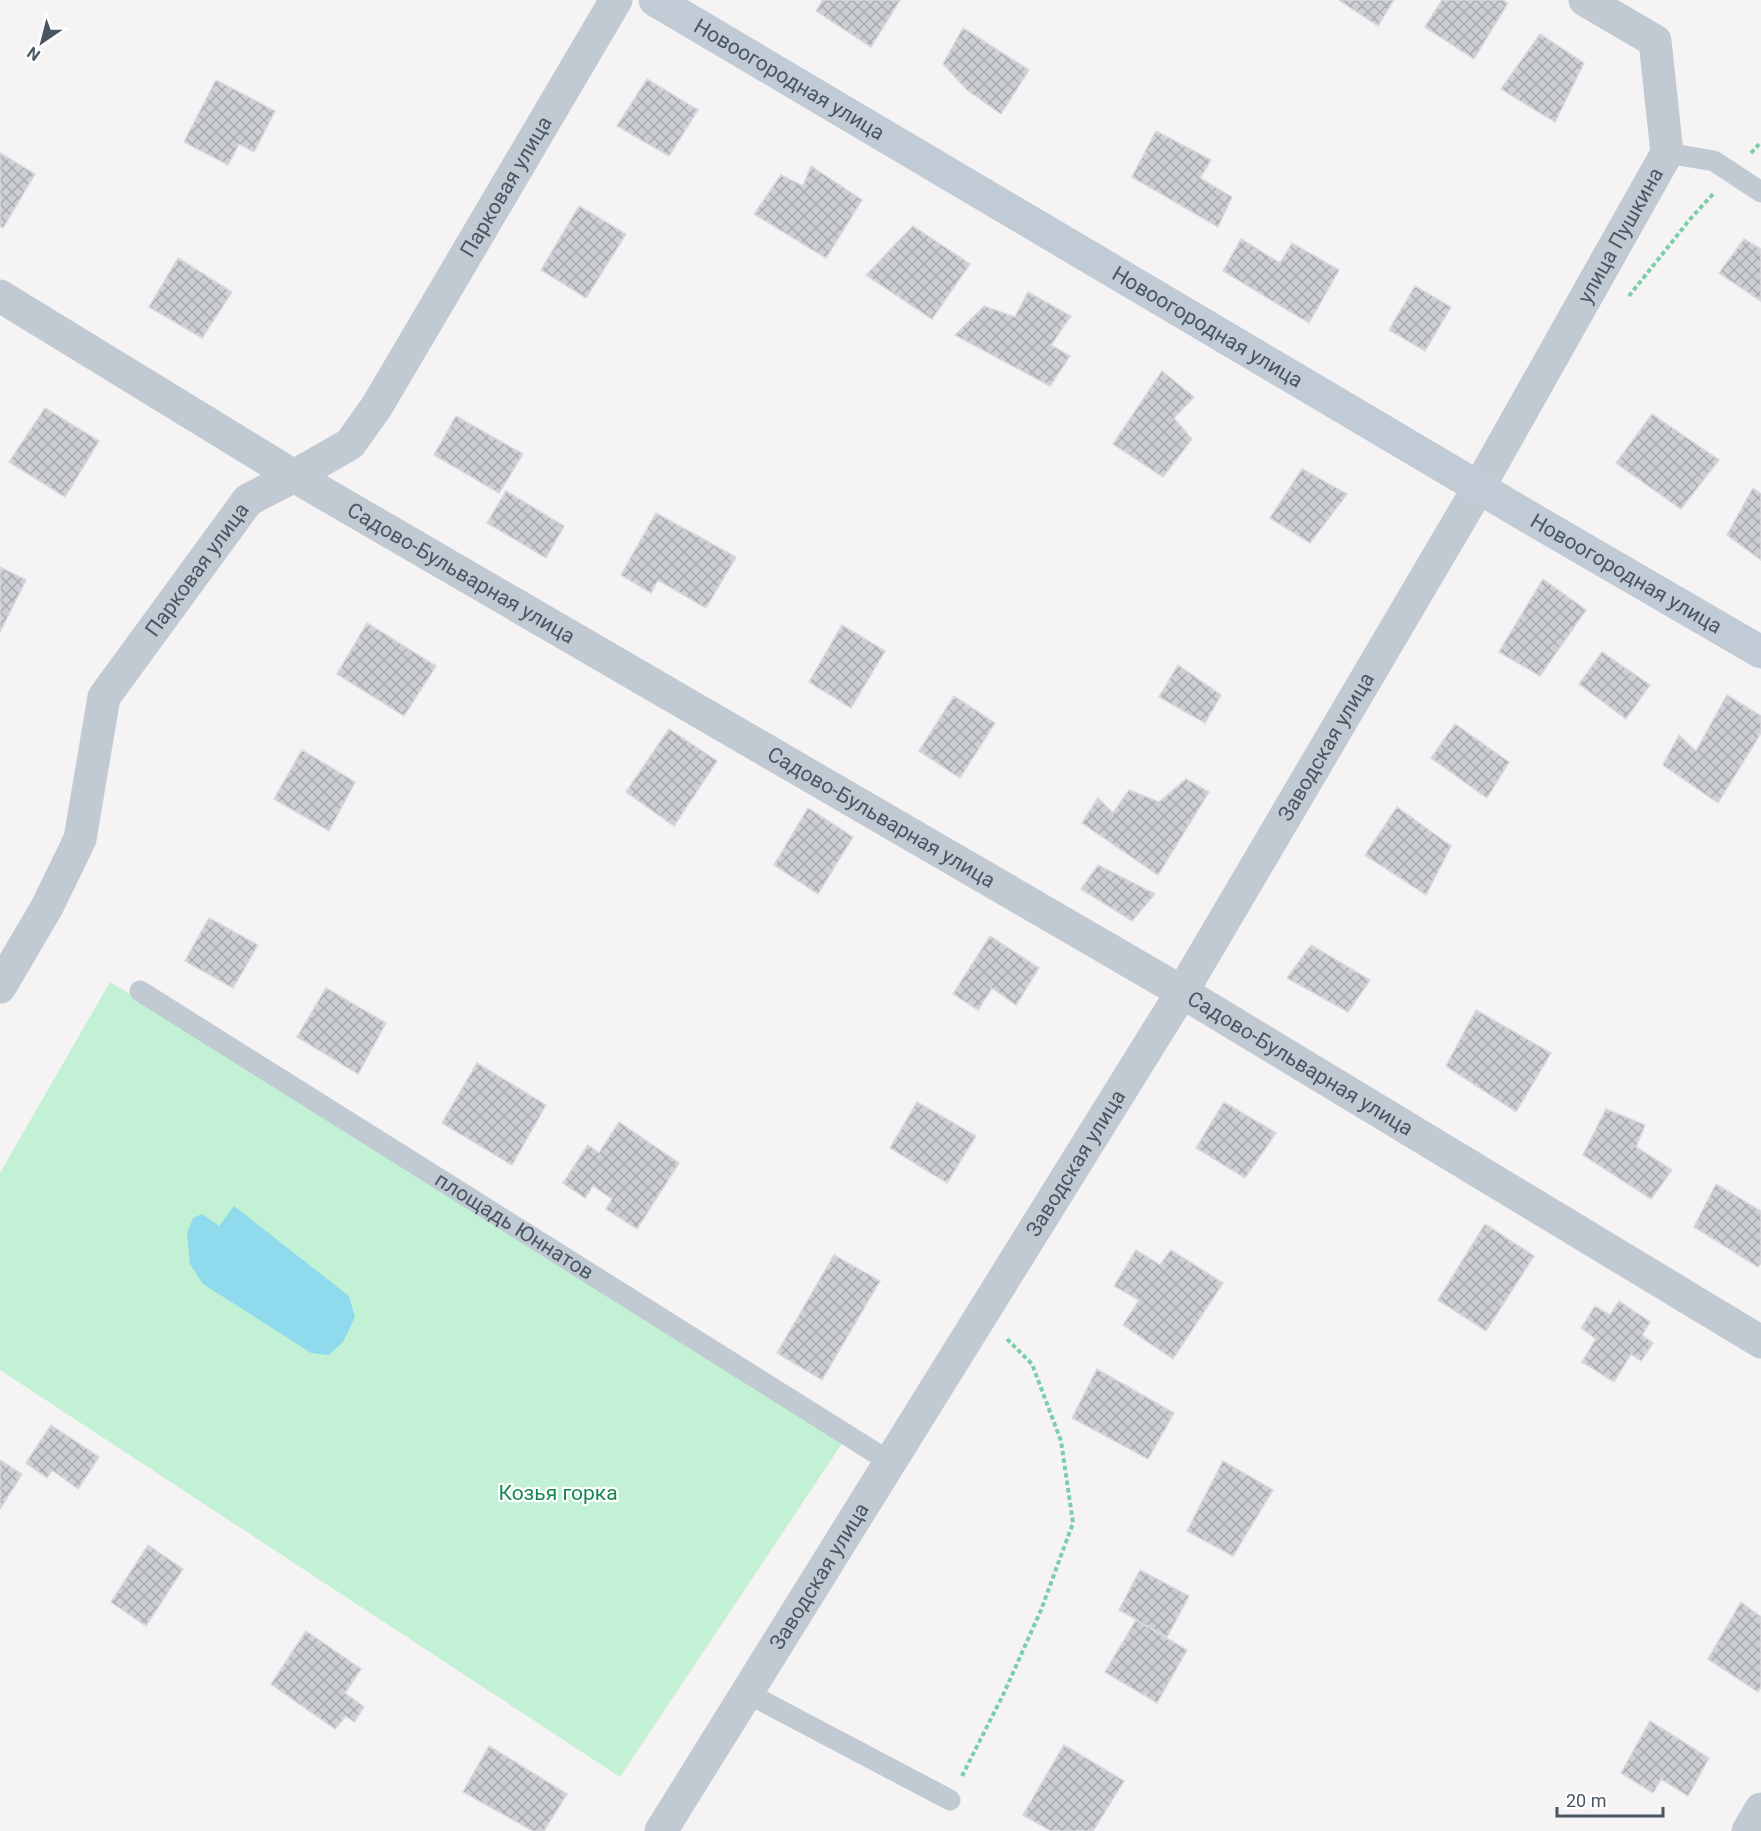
<svg xmlns="http://www.w3.org/2000/svg" width="1761" height="1831" font-family="Roboto,sans-serif">
<defs>
<pattern id="building-cross-hatch" width="8" height="8" patternUnits="userSpaceOnUse" patternTransform="scale(1.5)"><rect width="8" height="8" fill="#cdcfd5"/><path d="M0 0l8 8M0 8l8-8" fill="none" stroke="#a8abb0"/></pattern>
</defs>
<rect width="100%" height="100%" fill="#f5f3f3"/>
<!-- green -->
<path fill="#c3f1d5" d="M 110,982 L 849,1433 L 620,1777 L 0,1370 L 0,1173 Z"/>
<!-- water -->
<path fill="#90daee" d="M 234,1206 L 349,1296 L 355,1317 L 343,1342 L 329,1355 L 311,1353 L 203,1284 L 190,1264 L 187,1233 L 193,1218 L 202,1214 L 219,1226 Z"/>
<!-- building -->
<path fill="url(#building-cross-hatch)" stroke="#d7d9de" stroke-width="1.5" d="M 823,0 L 900,0 L 871,47 L 816,11 Z
M 1339,0 L 1394,0 L 1378,26 Z
M 1442,0 L 1503,0 L 1508,3 L 1474,59 L 1425,27 Z
M 963,28 L 1029,70 L 1001,114 L 967,90 L 943,64 Z
M 1540,34 L 1584,63 L 1555,122 L 1501,89 Z
M 647,79 L 698,110 L 669,156 L 617,126 Z
M 216,80 L 275,111 L 254,152 L 239,144 L 228,165 L 184,142 Z
M 1156,131 L 1211,160 L 1200,178 L 1232,197 L 1218,227 L 1132,177 Z
M 0,153 L 35,174 L 3,228 L 0,226 Z
M 811,166 L 862,200 L 826,258 L 754,214 L 781,175 L 803,186 Z
M 579,206 L 626,234 L 586,298 L 541,270 Z
M 913,226 L 970,264 L 932,319 L 866,275 Z
M 1241,239 L 1280,263 L 1292,243 L 1339,270 L 1309,323 L 1223,271 Z
M 1744,239 L 1761,249 L 1761,301 L 1719,273 Z
M 178,258 L 232,292 L 202,338 L 149,307 Z
M 1415,286 L 1451,307 L 1425,351 L 1389,330 Z
M 1028,292 L 1071,316 L 1051,345 L 1070,356 L 1050,386 L 955,335 L 984,306 L 1015,317 Z
M 1162,371 L 1194,397 L 1174,418 L 1192,439 L 1163,477 L 1113,444 Z
M 45,408 L 99,441 L 65,497 L 9,462 Z
M 1652,414 L 1719,460 L 1681,509 L 1616,463 Z
M 456,416 L 523,454 L 499,493 L 434,455 Z
M 1302,469 L 1347,494 L 1310,543 L 1270,518 Z
M 1753,488 L 1761,494 L 1761,560 L 1727,535 Z
M 506,491 L 564,526 L 546,558 L 487,523 Z
M 656,513 L 736,557 L 706,608 L 658,580 L 651,593 L 621,575 Z
M 0,567 L 26,580 L 0,632 Z
M 1543,579 L 1586,610 L 1540,676 L 1499,652 Z
M 367,623 L 436,666 L 404,716 L 337,674 Z
M 842,625 L 885,651 L 851,708 L 809,682 Z
M 1602,652 L 1650,685 L 1626,719 L 1579,684 Z
M 1178,665 L 1221,695 L 1205,723 L 1159,697 Z
M 1727,695 L 1761,716 L 1761,733 L 1718,803 L 1663,765 L 1679,735 L 1696,751 Z
M 954,696 L 995,723 L 960,778 L 919,751 Z
M 1455,724 L 1509,762 L 1487,798 L 1431,758 Z
M 669,729 L 717,761 L 674,826 L 626,792 Z
M 302,750 L 355,782 L 329,831 L 274,799 Z
M 1186,779 L 1209,792 L 1158,875 L 1082,823 L 1098,798 L 1113,813 L 1129,790 L 1159,802 Z
M 1397,807 L 1451,846 L 1426,895 L 1365,855 Z
M 808,808 L 853,837 L 818,894 L 774,865 Z
M 1098,865 L 1155,894 L 1132,921 L 1081,889 Z
M 209,918 L 258,945 L 233,988 L 185,961 Z
M 990,936 L 1039,968 L 1016,1005 L 992,988 L 978,1010 L 953,994 Z
M 1311,945 L 1370,980 L 1348,1012 L 1287,978 Z
M 326,988 L 386,1023 L 358,1074 L 297,1037 Z
M 1476,1010 L 1551,1053 L 1516,1112 L 1446,1066 Z
M 477,1063 L 546,1105 L 512,1165 L 442,1123 Z
M 917,1102 L 976,1136 L 947,1183 L 890,1148 Z
M 1224,1102 L 1276,1133 L 1245,1178 L 1196,1148 Z
M 1606,1109 L 1645,1125 L 1636,1147 L 1672,1170 L 1651,1199 L 1583,1155 Z
M 619,1122 L 679,1163 L 637,1229 L 606,1209 L 612,1199 L 593,1186 L 585,1198 L 563,1183 L 588,1145 L 599,1153 Z
M 1716,1184 L 1761,1211 L 1761,1263 L 1758,1267 L 1694,1227 Z
M 1485,1224 L 1534,1256 L 1486,1331 L 1438,1300 Z
M 1136,1250 L 1160,1265 L 1171,1250 L 1223,1283 L 1173,1359 L 1123,1325 L 1139,1300 L 1114,1286 Z
M 834,1255 L 880,1281 L 822,1380 L 777,1353 Z
M 1619,1301 L 1650,1322 L 1642,1335 L 1653,1343 L 1641,1361 L 1631,1354 L 1614,1382 L 1582,1362 L 1596,1339 L 1581,1328 L 1595,1306 L 1610,1315 Z
M 1097,1369 L 1174,1413 L 1148,1459 L 1072,1418 Z
M 51,1425 L 99,1457 L 78,1489 L 52,1470 L 47,1478 L 26,1463 Z
M 0,1460 L 22,1474 L 0,1509 Z
M 1223,1461 L 1273,1490 L 1233,1556 L 1187,1531 Z
M 148,1545 L 183,1569 L 146,1626 L 111,1602 Z
M 1140,1570 L 1189,1596 L 1167,1637 L 1119,1610 Z
M 1741,1602 L 1761,1617 L 1761,1687 L 1758,1692 L 1708,1659 Z
M 1136,1620 L 1187,1650 L 1157,1703 L 1105,1672 Z
M 306,1631 L 361,1669 L 345,1693 L 364,1707 L 354,1722 L 346,1716 L 335,1729 L 271,1684 Z
M 1650,1721 L 1709,1758 L 1688,1796 L 1661,1779 L 1653,1793 L 1621,1773 Z
M 1064,1745 L 1124,1781 L 1093,1831 L 1051,1831 L 1023,1815 Z
M 489,1746 L 567,1794 L 544,1831 L 533,1831 L 463,1792 Z"/>
<g fill="none" stroke-linecap="round" stroke-linejoin="round">
<!-- path -->
<path stroke="#7ad0a6" stroke-width="4" stroke-dasharray="4.5 3" stroke-linecap="butt" d="M 1751,153 L 1761,142
M 1629,296 L 1691,218 L 1714,193
M 962,1776 L 1004,1693 L 1041,1610 L 1073,1523 L 1061,1441 L 1032,1364 L 1006,1338"/>
<!-- lane -->
<g stroke="#c1cad2" stroke-width="21">
<path d="M 1667,153 L 1714,161 L 1761,192"/>
<path id="s1" d="M 140,991 L 890,1462"/>
<path d="M 747,1693 L 950,1800"/>
</g>
<!-- street -->
<g stroke="#c1cad2" stroke-width="33">
<path id="s2" d="M 0,296 L 294,476 L 1182,992 L 1761,1342"/>
<path id="s3" d="M 0,987 L 47,907 L 80,839 L 104,697 L 248,500 L 294,476 L 350,444 L 377,406 L 616,0"/>
<path id="s4" d="M 661,1831 L 1182,992 L 1479,487 L 1667,153 L 1655,41 L 1585,0"/>
<path d="M 1748,1831 L 1761,1809"/>
</g>
<!-- secondary -->
<path stroke="#c1cbd6" stroke-width="33" id="s5" d="M 655,0 L 1532,519 L 1761,652"/>
</g>
<g text-anchor="middle" dominant-baseline="central" stroke-width="4.5" stroke-linejoin="round" paint-order="stroke">
<!-- street labels -->
<g font-size="21" fill="#4a5661" stroke="#fff">
<text stroke="none"><textPath href="#s5" startOffset="156">Новоогородная улица</textPath></text>
<text stroke="none"><textPath href="#s3" startOffset="974">Парковая улица</textPath></text>
<text stroke="none"><textPath href="#s4" startOffset="1862">улица Пушкина</textPath></text>
<text stroke="none"><textPath href="#s5" startOffset="642">Новоогородная улица</textPath></text>
<text stroke="none"><textPath href="#s3" startOffset="470">Парковая улица</textPath></text>
<text stroke="none"><textPath href="#s2" startOffset="538">Садово-Бульварная улица</textPath></text>
<text stroke="none"><textPath href="#s5" startOffset="1128">Новоогородная улица</textPath></text>
<text stroke="none"><textPath href="#s4" startOffset="1272">Заводская улица</textPath></text>
<text stroke="none"><textPath href="#s2" startOffset="1024">Садово-Бульварная улица</textPath></text>
<text stroke="none"><textPath href="#s2" startOffset="1510">Садово-Бульварная улица</textPath></text>
<text stroke="none"><textPath href="#s4" startOffset="786">Заводская улица</textPath></text>
<text stroke="none"><textPath href="#s1" startOffset="442">площадь Юннатов</textPath></text>
<text stroke="none"><textPath href="#s4" startOffset="300">Заводская улица</textPath></text>
</g>
<!-- park labels -->
<g font-size="21" fill="#17864f" stroke="#fff">
<text x="558" y="1493">Козья горка</text>
</g>
</g>
<!-- north arrow -->
<g transform="translate(42 42) rotate(215)" stroke="#ffffff" stroke-width="4.5" paint-order="stroke">
<path d="M0-4.5L10 22L0 15L-10 22Z" fill="#4a5661"/>
<text y="-9" font-size="16" font-weight="bold" text-anchor="middle" fill="#4a5661">N</text>
</g>
<!-- scale -->
<path d="M1557 1807v9h106v-9" fill="none" stroke="#4a5661" stroke-width="3"/>
<text x="1566" y="1807" font-size="18" fill="#4a5661" stroke="#ffffff" stroke-width="4.5" paint-order="stroke">20 m</text>
</svg>
